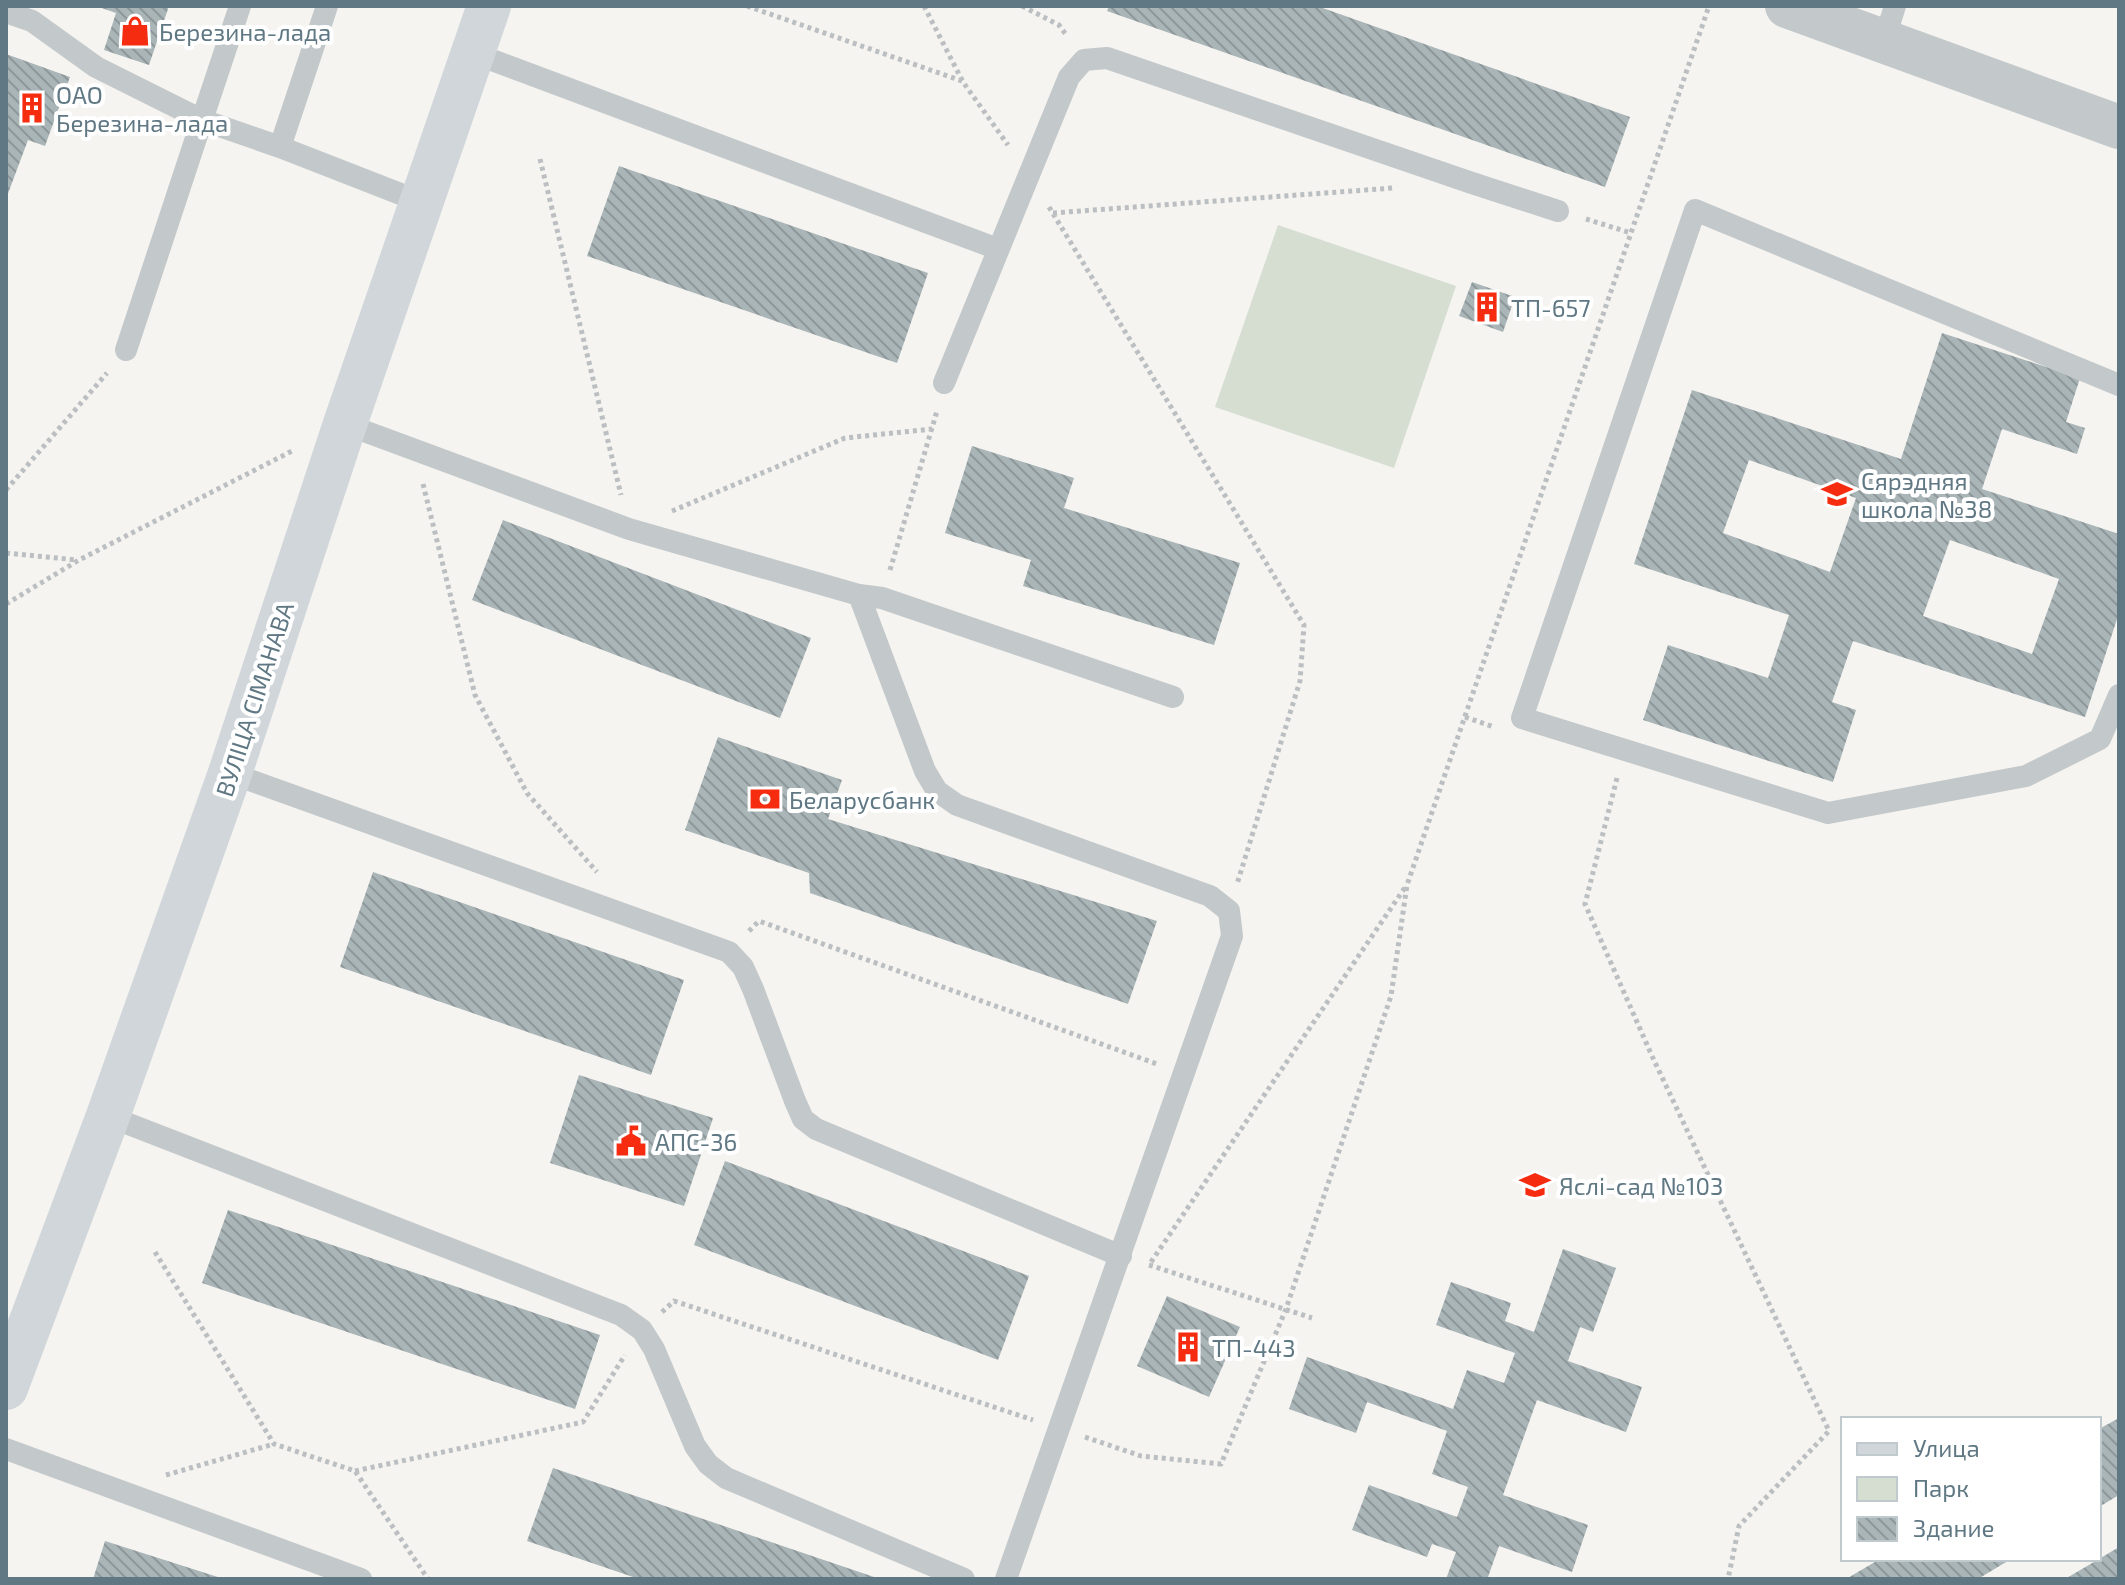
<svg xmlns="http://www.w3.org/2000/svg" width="2125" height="1585" font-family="'Exo 2',sans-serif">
<defs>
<pattern id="building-back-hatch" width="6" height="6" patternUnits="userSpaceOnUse" patternTransform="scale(2)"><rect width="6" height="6" fill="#aab5b8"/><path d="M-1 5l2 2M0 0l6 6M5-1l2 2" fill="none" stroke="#8e989b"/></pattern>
</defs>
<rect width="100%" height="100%" fill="#f5f4f0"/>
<!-- green -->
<path fill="#d6ddd1" d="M 1278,225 L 1456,286 L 1394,468 L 1215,407 Z"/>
<!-- building -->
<path fill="url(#building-back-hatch)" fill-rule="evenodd" d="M 96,6 L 169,6 L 149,65 L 104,50 L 116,13 Z
M 1109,6 L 1317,6 L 1630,117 L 1605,187 L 1107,11 Z
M 6,54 L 70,77 L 45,146 L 28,140 L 6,199 Z
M 619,166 L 928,273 L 897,363 L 587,256 Z
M 1472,282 L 1515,297 L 1503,332 L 1459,316 Z
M 1942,333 L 2080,378 L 2066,422 L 2085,428 L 2077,454 L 2002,429 L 1982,489 L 2119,534 L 2119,613 L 2085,717 L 1853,641 L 1832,702 L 1856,710 L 1833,782 L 1643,720 L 1668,645 L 1768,678 L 1789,615 L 1634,564 L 1692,390 L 1901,459 ZM 1749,460 L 1856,498 L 1830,572 L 1723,533 ZM 1950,540 L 2059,579 L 2032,654 L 1923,616 Z
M 972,446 L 1074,478 L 1064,508 L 1240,563 L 1214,645 L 1023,586 L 1031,560 L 945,533 Z
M 503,520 L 811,638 L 780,718 L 472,600 Z
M 718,737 L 842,780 L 828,819 L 1157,921 L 1128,1004 L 810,893 L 809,873 L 685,830 Z
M 373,872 L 684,980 L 651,1075 L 340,967 Z
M 579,1075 L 713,1118 L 684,1206 L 550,1163 Z
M 725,1161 L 1029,1276 L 998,1360 L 694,1245 Z
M 228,1210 L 600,1335 L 575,1409 L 202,1283 Z
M 1563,1249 L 1616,1268 L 1593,1332 L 1580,1327 L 1568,1361 L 1642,1387 L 1626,1432 L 1537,1400 L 1503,1495 L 1588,1525 L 1572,1572 L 1499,1546 L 1488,1577 L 1494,1579 L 1446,1579 L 1456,1552 L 1432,1544 L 1427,1557 L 1352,1530 L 1369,1485 L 1457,1517 L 1468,1487 L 1432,1474 L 1447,1431 L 1367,1402 L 1356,1433 L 1289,1409 L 1307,1357 L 1453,1409 L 1467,1370 L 1504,1383 L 1515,1353 L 1436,1325 L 1451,1282 L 1511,1303 L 1505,1321 L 1534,1332 Z
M 1167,1296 L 1240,1327 L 1209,1397 L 1137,1366 Z
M 2119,1418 L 2119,1495 L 2099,1507 L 2099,1429 Z
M 553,1468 L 877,1578 L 877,1579 L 639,1579 L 527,1541 Z
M 105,1541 L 221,1578 L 221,1579 L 93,1579 Z
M 2119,1547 L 2119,1579 L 2065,1579 L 2099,1559 Z
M 1880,1559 L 2011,1559 L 1978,1579 L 1846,1579 Z"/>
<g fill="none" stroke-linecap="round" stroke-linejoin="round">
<!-- path -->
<path stroke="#bcbfc1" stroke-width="5" stroke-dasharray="4 4" stroke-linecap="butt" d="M 747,6 L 962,81
M 924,6 L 963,82 L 1008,145
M 1022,6 L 1059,25 L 1067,36
M 540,159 L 621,495
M 1049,207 L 1304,625 L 1300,681 L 1237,884
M 1053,213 L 1393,188
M 1586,219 L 1631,233
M 423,484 L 475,695 L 527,793 L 597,872
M 6,490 L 107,373
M 672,511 L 845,438 L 932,429
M 6,553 L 77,560
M 890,570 L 937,411
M 6,604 L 79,560 L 294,450
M 1465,717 L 1494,727
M 1617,778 L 1585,904 L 1652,1056 L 1829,1431 L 1739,1526 L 1728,1579
M 749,931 L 759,921 L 1157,1064
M 155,1252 L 274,1444 L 355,1471 L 428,1579
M 1151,1262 L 1406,886
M 1149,1265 L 1312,1318
M 662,1312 L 674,1301 L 1033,1420
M 1085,1437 L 1141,1456 L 1221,1464 L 1286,1309 L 1391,996 L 1407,885 L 1709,6
M 355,1471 L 583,1422 L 625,1355
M 166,1475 L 274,1444"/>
<!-- lane -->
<path stroke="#c3c8ca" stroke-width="22" d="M 6,12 L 32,21 L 96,67 L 202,120 L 240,6
M 1884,41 L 1895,6
M 473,53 L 998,249
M 280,147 L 327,6
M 126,350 L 202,120 L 280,147 L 421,202
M 944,383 L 1069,77 L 1084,60 L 1107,58 L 1469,182 L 1558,211
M 2119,385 L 1695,210 L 1522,718 L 1828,813 L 2026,776 L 2100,739 L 2119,695
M 345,424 L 629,529 L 859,595 L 925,771 L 937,791 L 957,805 L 1210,896 L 1229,911 L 1232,936 L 1006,1579
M 859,595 L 882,598 L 1173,697
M 230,773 L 729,952 L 743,967 L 753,989 L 795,1101 L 803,1119 L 816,1129 L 1121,1256
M 108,1116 L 621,1315 L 642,1330 L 654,1349 L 695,1446 L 708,1464 L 726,1478 L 964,1579
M 6,1449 L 361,1579"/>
<!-- street -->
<path stroke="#c3c8ca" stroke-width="44" d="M 1787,6 L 2119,127"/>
<!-- secondary -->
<path stroke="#d0d6da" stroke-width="44" d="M 6,1388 L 108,1116 L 230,773 L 345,424 L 489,6"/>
</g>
<!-- icons -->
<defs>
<g id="shop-bare" transform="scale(2.4)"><path d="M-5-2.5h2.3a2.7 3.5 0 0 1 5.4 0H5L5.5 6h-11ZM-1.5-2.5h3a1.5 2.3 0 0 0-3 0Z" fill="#f52c10" stroke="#fff" stroke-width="2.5" paint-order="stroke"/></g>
<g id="building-bare" transform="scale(2.4)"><path d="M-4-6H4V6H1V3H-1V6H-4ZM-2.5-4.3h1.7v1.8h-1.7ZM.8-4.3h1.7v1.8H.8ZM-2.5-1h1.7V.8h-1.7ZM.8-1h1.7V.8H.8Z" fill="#f52c10" stroke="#fff" stroke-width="2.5" paint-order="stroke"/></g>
<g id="school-bare" transform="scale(2.4)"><path d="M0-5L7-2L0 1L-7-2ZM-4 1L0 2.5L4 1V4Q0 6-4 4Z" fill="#f52c10" stroke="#fff" stroke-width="2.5" paint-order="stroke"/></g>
<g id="bank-bare" transform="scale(2.4)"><path d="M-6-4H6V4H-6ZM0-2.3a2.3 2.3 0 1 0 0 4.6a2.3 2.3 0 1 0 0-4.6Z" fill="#f52c10" stroke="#fff" stroke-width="2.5" paint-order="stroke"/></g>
<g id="civic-bare" transform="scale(2.4)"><path d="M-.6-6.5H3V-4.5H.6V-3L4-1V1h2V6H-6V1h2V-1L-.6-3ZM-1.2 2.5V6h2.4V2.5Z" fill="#f52c10" stroke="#fff" stroke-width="2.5" paint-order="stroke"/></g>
</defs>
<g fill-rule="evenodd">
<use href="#shop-bare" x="135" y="31"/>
<use href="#building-bare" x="32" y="108"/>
<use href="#building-bare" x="1487" y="307"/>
<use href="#school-bare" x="1837" y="494"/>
<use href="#bank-bare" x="765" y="799"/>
<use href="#civic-bare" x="631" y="1141"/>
<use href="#school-bare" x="1535" y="1185"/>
<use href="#building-bare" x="1188" y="1347"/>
</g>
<g text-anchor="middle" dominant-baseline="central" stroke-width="8" stroke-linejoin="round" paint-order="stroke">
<!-- poi labels -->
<g font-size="24" fill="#607884" stroke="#fff" text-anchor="start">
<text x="159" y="31">Березина-лада</text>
<text x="56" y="94">ОАО<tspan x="56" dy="28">Березина-лада</tspan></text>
<text x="1511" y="307">ТП-657</text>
<text x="1861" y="480">Сярэдняя<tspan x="1861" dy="28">школа №38</tspan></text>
<text x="789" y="799">Беларусбанк</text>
<text x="655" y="1141">АПС-36</text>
<text x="1559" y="1185">Яслі-сад №103</text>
<text x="1212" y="1347">ТП-443</text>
</g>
<!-- street labels -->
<g font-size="24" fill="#607884" stroke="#fff">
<text transform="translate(254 699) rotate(-72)">ВУЛІЦА СІМАНАВА</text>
</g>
</g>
<!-- border -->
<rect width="2125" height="1585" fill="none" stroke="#607884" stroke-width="16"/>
<!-- legend -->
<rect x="1841" y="1417" width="260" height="144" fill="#ffffff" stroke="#bfc9ce" stroke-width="2"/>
<rect x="1857" y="1443" width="40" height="12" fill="#d0d6da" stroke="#bfc9ce" stroke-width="2"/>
<text x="1913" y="1457" font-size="24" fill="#607884">Улица</text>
<rect x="1857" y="1477" width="40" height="24" fill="#d6ddd1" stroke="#bfc9ce" stroke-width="2"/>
<text x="1913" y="1497" font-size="24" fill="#607884">Парк</text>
<rect x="1857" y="1517" width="40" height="24" fill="url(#building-back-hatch)" stroke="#bfc9ce" stroke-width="2"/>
<text x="1913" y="1537" font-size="24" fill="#607884">Здание</text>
</svg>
